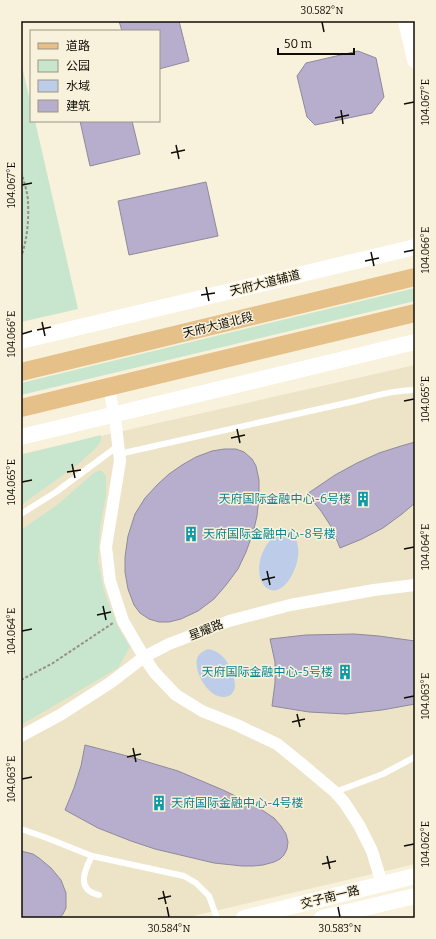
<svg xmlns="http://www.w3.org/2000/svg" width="436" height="939" font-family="Bitter,'Noto Sans SC',serif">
<rect width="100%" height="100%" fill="#f8f1db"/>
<!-- built -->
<path fill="#ede4c7" d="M 415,365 L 415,864 L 185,918 L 21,918 L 21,454 Z"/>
<!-- green -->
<path fill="#c8e5ce" d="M 21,62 L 31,105 L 31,121 L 35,121 L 78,309 L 21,322 Z
M 415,288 L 415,301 L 21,395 L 21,383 Z
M 101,435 L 101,441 L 96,448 L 77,465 L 21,505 L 21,455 Z
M 101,470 L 106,476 L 106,496 L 100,528 L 98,560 L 104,591 L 118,627 L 130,647 L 118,668 L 21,725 L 21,530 L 57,505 L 95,472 Z"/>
<!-- water -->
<path fill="#bdcde9" d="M 287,529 L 293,532 C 300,545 300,557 294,571 C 274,614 244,577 268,543 C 273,536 279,531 287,529 Z
M 208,649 C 214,650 220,653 224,658 C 230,665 239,684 233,692 C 231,696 227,697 222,697 C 208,696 194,673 197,659 C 198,653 204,651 208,649 Z"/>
<!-- building -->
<path fill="#b7aecd" stroke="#8e899c" d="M 119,21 L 179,21 L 189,61 L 159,69 L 159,31 L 122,31 Z
M 358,51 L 376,58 L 384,97 L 372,113 L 315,125 L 307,117 L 297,76 L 306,63 Z
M 80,121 L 132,121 L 140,154 L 90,166 Z
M 206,182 L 218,236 L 129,255 L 118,201 Z
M 415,442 L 415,503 L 402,514 L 383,528 L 362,539 L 340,548 L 332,528 L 321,511 L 307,494 L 335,475 L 357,463 L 379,453 L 401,446 Z
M 224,449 L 236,449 L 244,452 L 252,459 L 256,466 L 259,480 L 259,497 L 257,516 L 253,533 L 246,552 L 238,569 L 226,585 L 214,599 L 198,611 L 181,619 L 169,622 L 159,622 L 149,619 L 140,613 L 134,605 L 128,589 L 125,572 L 125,557 L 128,536 L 135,514 L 145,498 L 158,484 L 169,474 L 182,465 L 196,457 L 212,451 Z
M 354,634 L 379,636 L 415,641 L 415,704 L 382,710 L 346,714 L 309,712 L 272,706 L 275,683 L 275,662 L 270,639 L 306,635 Z
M 85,745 L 131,757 L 178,771 L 223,790 L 256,806 L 274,818 L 281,826 L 286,834 L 288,842 L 287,849 L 284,855 L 280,859 L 274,862 L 263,865 L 253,866 L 242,866 L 214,863 L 155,849 L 131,841 L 98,828 L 65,810 L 74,788 L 81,766 Z
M 21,851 L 33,854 L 39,858 L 51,868 L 61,880 L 66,893 L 66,908 L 63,914 L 60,918 L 21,918 Z"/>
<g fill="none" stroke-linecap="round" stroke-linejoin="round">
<!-- path -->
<path stroke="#969181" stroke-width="2" stroke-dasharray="3 2" stroke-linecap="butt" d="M 21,172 C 24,182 28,193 28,203 C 29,220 27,241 21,257
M 21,680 L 53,663 L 113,623"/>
<!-- lane -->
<path stroke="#fff" stroke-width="6" d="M 119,454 L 355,401 C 375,396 394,390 415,390
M 21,514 L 56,492 L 118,446
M 335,792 L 383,774 L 415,757
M 21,829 L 47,838 L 92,856 L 184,876 L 196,883 L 209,896 L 217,918
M 92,856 C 84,871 76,890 99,895"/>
<!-- street -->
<path stroke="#fff" stroke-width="12" d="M 109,387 L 116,426 L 120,461 L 106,547 L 110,581 L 123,621 L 144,657 L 155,673 L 176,695 L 202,711 L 237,725 L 277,744 L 303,765 L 335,792 L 344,802 L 359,825 L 372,851 L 382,884
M 21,736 L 60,715 L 110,683 L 144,657 L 169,644 L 229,621 L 290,605 L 374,590 L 415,585"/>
<!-- secondary -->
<path stroke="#fff" stroke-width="16" d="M 406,21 L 415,60
M 21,341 L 415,247
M 21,437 L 415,342
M 244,918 L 415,876
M 322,918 L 415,896"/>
<!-- primary -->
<path stroke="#e5c089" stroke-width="18" d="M 21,372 L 415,277
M 21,408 L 415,313"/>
</g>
<!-- ticks -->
<path fill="none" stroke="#0f0d06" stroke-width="1.5" d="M 322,22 L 324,32M 404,104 L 414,102M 341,110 L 343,124M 335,118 L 349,115M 176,145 L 179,159M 171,153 L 185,150M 22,185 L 32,183M 371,252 L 374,266M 404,252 L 414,250M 365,261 L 379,258M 206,287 L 209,301M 201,295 L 215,293M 42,322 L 45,336M 37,330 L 51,327M 22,334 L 32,331M 404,401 L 414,399M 237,429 L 240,443M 231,438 L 245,435M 72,464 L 75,478M 67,472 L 81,470M 22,482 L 32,480M 404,549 L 414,547M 267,571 L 270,585M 262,580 L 275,577M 103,606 L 106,620M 97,615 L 111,612M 22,631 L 32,629M 404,698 L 414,696M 297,714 L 300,727M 292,722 L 305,719M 133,748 L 136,762M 127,757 L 141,754M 22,779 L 32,777M 404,846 L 414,844M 327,856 L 330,869M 322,864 L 336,861M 163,891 L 166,904M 158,899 L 171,896M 167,907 L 169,917M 338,907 L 340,917"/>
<!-- icons -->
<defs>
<g id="building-bare" transform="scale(1.2)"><path d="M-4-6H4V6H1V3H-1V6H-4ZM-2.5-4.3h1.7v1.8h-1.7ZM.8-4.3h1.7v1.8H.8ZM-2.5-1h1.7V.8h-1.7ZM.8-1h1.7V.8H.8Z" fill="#0f9aa8" stroke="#f8f1db" stroke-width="2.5" paint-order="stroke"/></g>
</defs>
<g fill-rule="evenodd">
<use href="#building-bare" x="363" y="499"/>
<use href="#building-bare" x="191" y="534"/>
<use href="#building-bare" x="345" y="672"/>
<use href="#building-bare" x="159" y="803"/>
</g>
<g text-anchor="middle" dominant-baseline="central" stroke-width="3" stroke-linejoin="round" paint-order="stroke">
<!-- street labels -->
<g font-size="12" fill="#0f0d06" stroke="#f8f1db">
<text transform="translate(265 283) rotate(-14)">天府大道辅道</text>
<text transform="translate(218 325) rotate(-14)">天府大道北段</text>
<text transform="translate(206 630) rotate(-21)">星耀路</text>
<text transform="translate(330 897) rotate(-14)">交子南一路</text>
</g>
<!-- culture labels -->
<g font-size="12" fill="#0d838f" stroke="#f8f1db" text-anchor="end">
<text x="351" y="499">天府国际金融中心-6号楼</text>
<text x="203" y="534" text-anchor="start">天府国际金融中心-8号楼</text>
<text x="333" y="672">天府国际金融中心-5号楼</text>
<text x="171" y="803" text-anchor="start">天府国际金融中心-4号楼</text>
</g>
</g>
<!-- border -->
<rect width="436" height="939" fill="none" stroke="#f8f1db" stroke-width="44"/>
<!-- legend -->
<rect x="30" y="30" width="130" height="92" fill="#f8f1db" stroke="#9b9686"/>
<rect x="38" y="43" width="20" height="6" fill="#e5c089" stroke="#9b9686"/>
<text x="66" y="50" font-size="12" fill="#0f0d06">道路</text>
<rect x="38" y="60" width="20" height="12" fill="#c8e5ce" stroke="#9b9686"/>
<text x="66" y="70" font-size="12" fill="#0f0d06">公园</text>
<rect x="38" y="80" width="20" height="12" fill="#bdcde9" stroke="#9b9686"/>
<text x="66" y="90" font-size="12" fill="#0f0d06">水域</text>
<rect x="38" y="100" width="20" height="12" fill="#b7aecd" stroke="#9b9686"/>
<text x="66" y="110" font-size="12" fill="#0f0d06">建筑</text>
<!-- scale -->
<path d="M278 48v6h76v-6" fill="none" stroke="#0f0d06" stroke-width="2"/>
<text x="284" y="48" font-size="12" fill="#0f0d06" stroke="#f8f1db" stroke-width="3" paint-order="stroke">50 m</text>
<rect x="22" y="22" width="392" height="895" fill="none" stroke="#0f0d06" stroke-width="1.5"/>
<g font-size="10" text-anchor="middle" fill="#0f0d06">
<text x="322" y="14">30.582°N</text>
<text transform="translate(425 102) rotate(-90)" y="4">104.067°E</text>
<text transform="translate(11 185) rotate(-90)" y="4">104.067°E</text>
<text transform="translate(425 250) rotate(-90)" y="4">104.066°E</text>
<text transform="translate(11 334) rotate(-90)" y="4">104.066°E</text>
<text transform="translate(425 399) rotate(-90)" y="4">104.065°E</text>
<text transform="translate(11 482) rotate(-90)" y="4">104.065°E</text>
<text transform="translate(425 547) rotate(-90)" y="4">104.064°E</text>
<text transform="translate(11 631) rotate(-90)" y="4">104.064°E</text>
<text transform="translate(425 696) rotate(-90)" y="4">104.063°E</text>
<text transform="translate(11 779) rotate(-90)" y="4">104.063°E</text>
<text transform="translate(425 844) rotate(-90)" y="4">104.062°E</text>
<text x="169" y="932">30.584°N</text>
<text x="340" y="932">30.583°N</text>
</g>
</svg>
